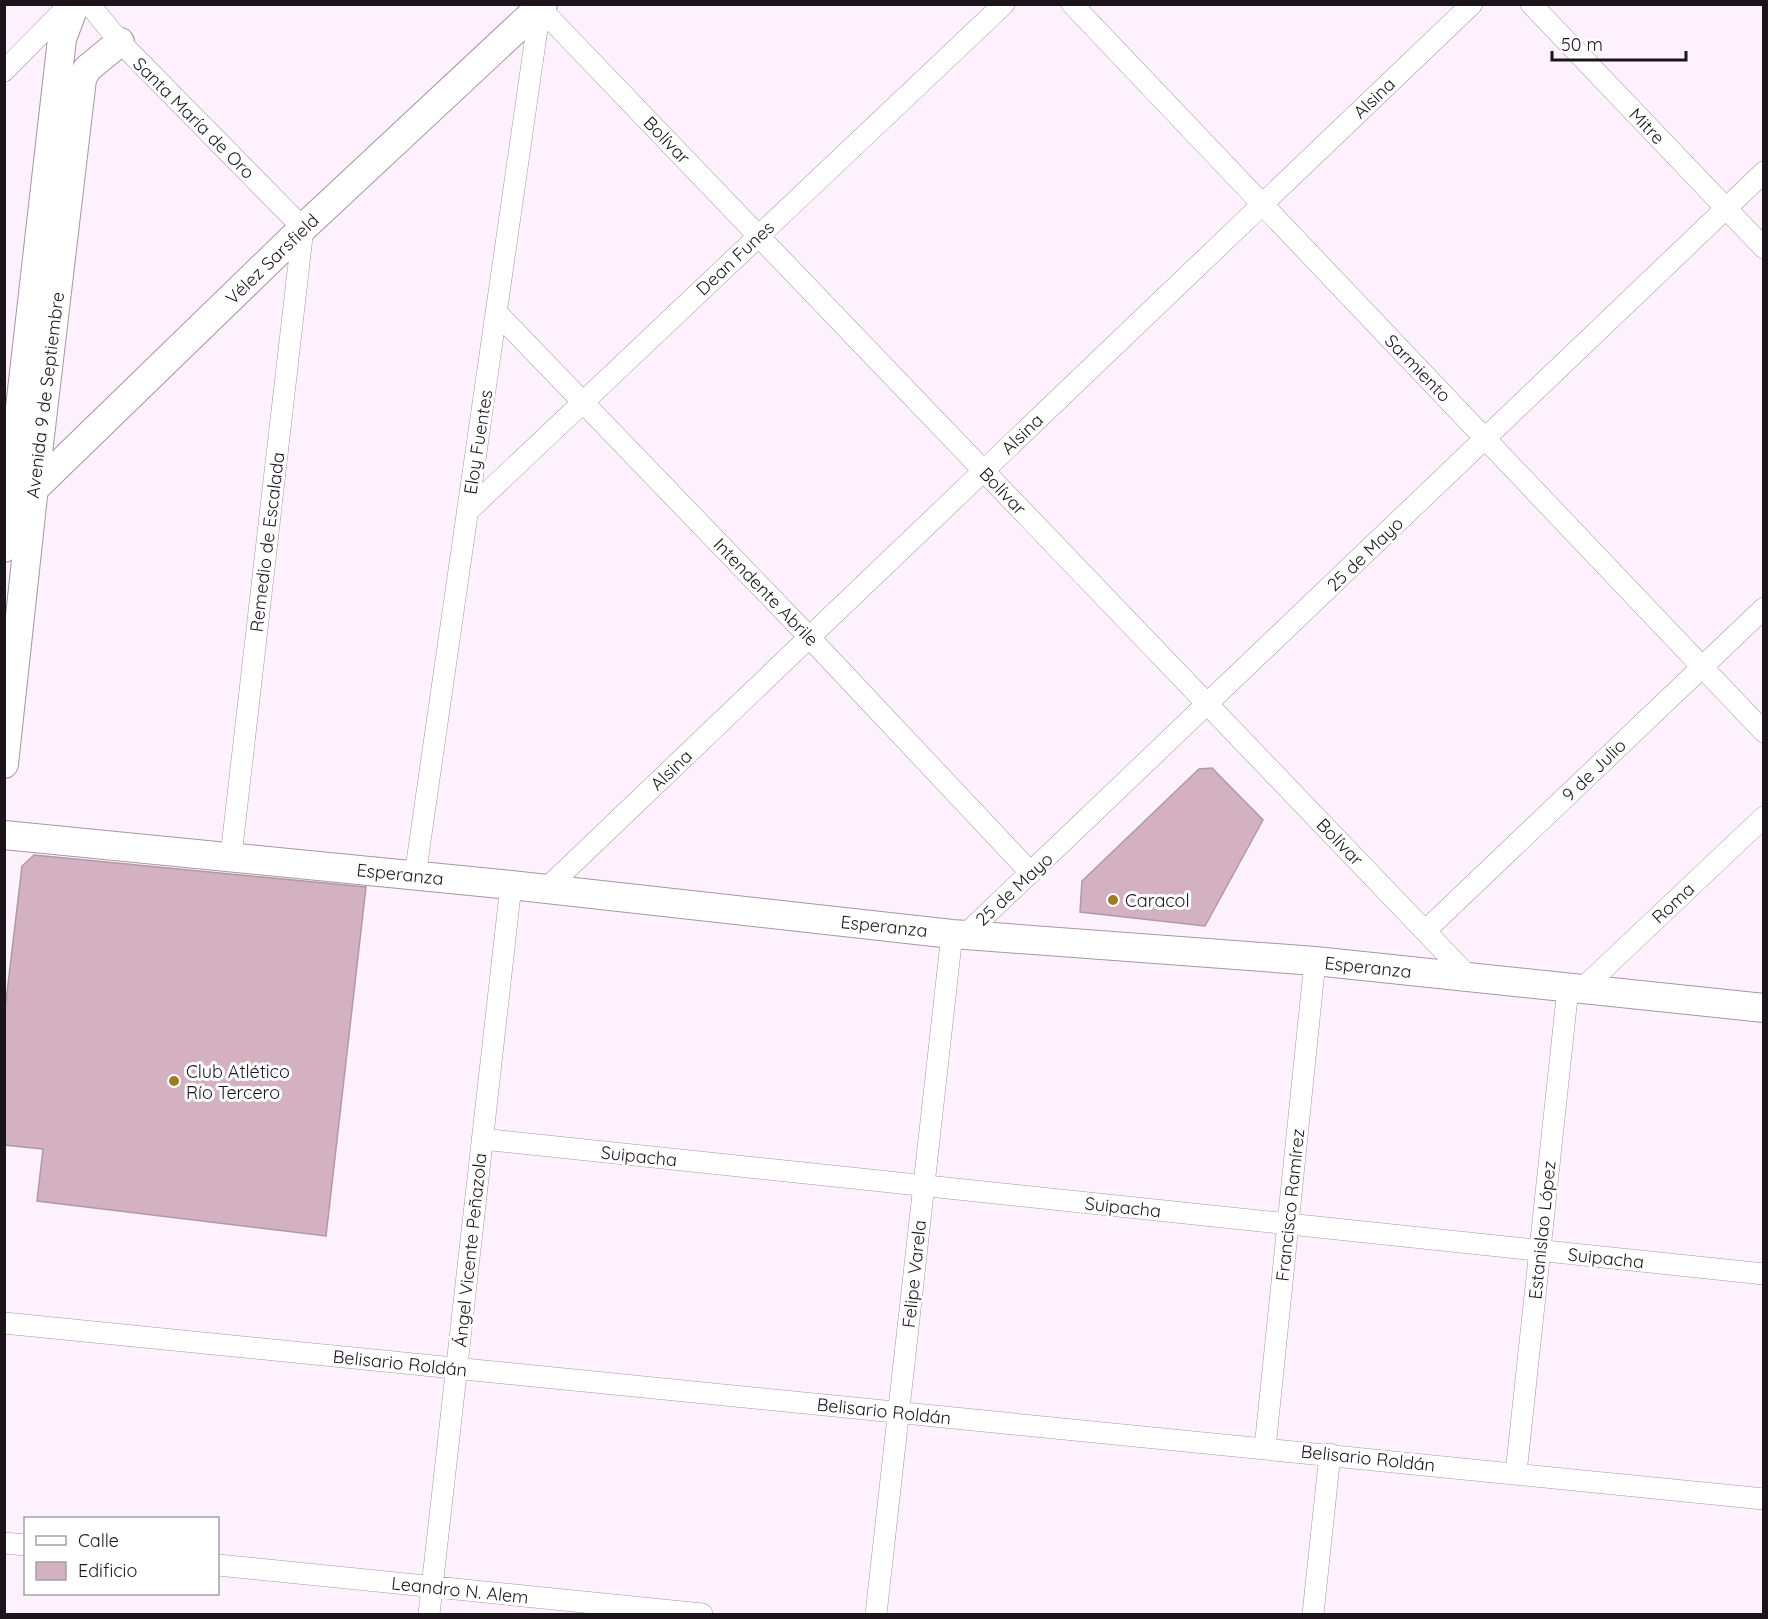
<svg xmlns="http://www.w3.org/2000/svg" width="1768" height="1619" font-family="Quicksand,sans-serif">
<rect width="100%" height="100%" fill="#fdf1fd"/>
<!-- building -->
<path fill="#d4b1c0" stroke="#b199a3" stroke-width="1.5" d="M 1212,768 L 1263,820 L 1205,926 L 1080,912 L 1082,881 L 1199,769 Z
M 34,855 L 366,887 L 326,1236 L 37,1201 L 43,1149 L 4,1145 L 4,1018 L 22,866 Z"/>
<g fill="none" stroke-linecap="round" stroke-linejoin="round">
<!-- minor casing -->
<g stroke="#a795a6" stroke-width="22">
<path id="minor" d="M 89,4 L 120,42 L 303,228 L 231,856
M 1072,4 L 1764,732
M 1531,4 L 1764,248
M 540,8 L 1470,978
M 4,71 L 70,4
M 498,314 L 810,638 L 1031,873
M 467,512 L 1004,4
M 415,876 L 540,8
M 546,889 L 1472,4
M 1425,931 L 1764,608
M 966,934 L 1764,172
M 1582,989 L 1764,817
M 482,1139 L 1764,1274
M 4,1323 L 1764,1499
M 1265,1448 L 1315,961
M 1516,1473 L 1568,988
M 4,1543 L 26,1545
M 218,1565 L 702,1614
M 429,1614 L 511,885
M 876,1614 L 952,934
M 1313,1614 L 1330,1454"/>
</g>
<!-- secondary casing -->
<g stroke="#a795a6" stroke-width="30">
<path id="secondary" d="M 4,518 L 303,228 L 543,4
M 4,548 L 62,39 L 75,4
M 4,764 L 34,487 L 82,79 L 87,69 L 120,42
M 4,835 L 511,885 L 952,934 L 1315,961 L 1764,1008"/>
</g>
<!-- minor -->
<use href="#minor" stroke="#fff" stroke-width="21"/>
<!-- secondary -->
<use href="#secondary" stroke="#fff" stroke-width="28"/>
</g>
<!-- markers -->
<g fill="#a07926" stroke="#fff" stroke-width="2">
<circle cx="1113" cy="900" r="6"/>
<circle cx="174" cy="1081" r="6"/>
</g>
<g text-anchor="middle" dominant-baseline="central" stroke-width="6" stroke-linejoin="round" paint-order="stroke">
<!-- street labels -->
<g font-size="18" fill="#1b151b" stroke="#fff">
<text transform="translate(1374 98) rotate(-44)">Alsina</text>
<text transform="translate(194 118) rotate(45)">Santa María de Oro</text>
<text transform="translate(1647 126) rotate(46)">Mitre</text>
<text transform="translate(667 140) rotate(46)">Bolívar</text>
<text transform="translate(735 258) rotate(-43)">Dean Funes</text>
<text transform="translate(272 259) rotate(-44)">Vélez Sarsfield</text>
<text transform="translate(1418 368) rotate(46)">Sarmiento</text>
<text transform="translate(45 395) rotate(-83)">Avenida 9 de Septiembre</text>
<text transform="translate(1022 434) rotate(-44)">Alsina</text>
<text transform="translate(478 442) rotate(-81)">Eloy Fuentes</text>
<text transform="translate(1003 491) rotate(46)">Bolívar</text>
<text transform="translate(267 542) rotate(-83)">Remedio de Escalada</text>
<text transform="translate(1365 554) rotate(-44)">25 de Mayo</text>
<text transform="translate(766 592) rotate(46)">Intendente Abrile</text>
<text transform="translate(671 770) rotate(-44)">Alsina</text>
<text transform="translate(1594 770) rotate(-44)">9 de Julio</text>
<text transform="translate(1340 842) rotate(46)">Bolívar</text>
<text transform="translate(400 874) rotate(6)">Esperanza</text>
<text transform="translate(1014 889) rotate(-43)">25 de Mayo</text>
<text transform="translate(1673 903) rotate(-43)">Roma</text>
<text transform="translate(884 926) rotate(6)">Esperanza</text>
<text transform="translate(1368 967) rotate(6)">Esperanza</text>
<text transform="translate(639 1156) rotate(6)">Suipacha</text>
<text transform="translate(1290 1205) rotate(-84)">Francisco Ramírez</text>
<text transform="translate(1123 1207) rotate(6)">Suipacha</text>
<text transform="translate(1542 1230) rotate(-84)">Estanislao López</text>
<text transform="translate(470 1250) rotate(-84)">Ángel Vicente Peñazola</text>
<text transform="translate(1606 1258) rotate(6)">Suipacha</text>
<text transform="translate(914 1274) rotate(-84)">Felipe Varela</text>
<text transform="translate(400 1363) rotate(6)">Belisario Roldán</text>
<text transform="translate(884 1411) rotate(6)">Belisario Roldán</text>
<text transform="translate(1368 1458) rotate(6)">Belisario Roldán</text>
<text transform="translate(460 1590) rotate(6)">Leandro N. Alem</text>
</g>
<!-- poi labels -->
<g font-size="18" fill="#1b151b" stroke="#fff" text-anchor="start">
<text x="1125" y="900">Caracol</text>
<text x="186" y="1071">Club Atlético<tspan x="186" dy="21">Río Tercero</tspan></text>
</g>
</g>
<!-- border -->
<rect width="1768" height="1619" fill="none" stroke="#1b151b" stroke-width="12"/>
<!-- legend -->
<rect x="24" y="1517" width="195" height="78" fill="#ffffff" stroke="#a4a1a4" stroke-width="1.5"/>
<rect x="36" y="1536" width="30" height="9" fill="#ffffff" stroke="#a4a1a4" stroke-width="1.5"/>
<text x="78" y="1547" font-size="18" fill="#1b151b">Calle</text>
<rect x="36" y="1562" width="30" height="18" fill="#d4b1c0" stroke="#a4a1a4" stroke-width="1.5"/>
<text x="78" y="1577" font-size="18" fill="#1b151b">Edificio</text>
<!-- scale -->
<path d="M1552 51v9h134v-9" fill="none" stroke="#1b151b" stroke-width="3"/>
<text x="1561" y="51" font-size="18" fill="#1b151b" stroke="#ffffff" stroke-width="4.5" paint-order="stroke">50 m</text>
</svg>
